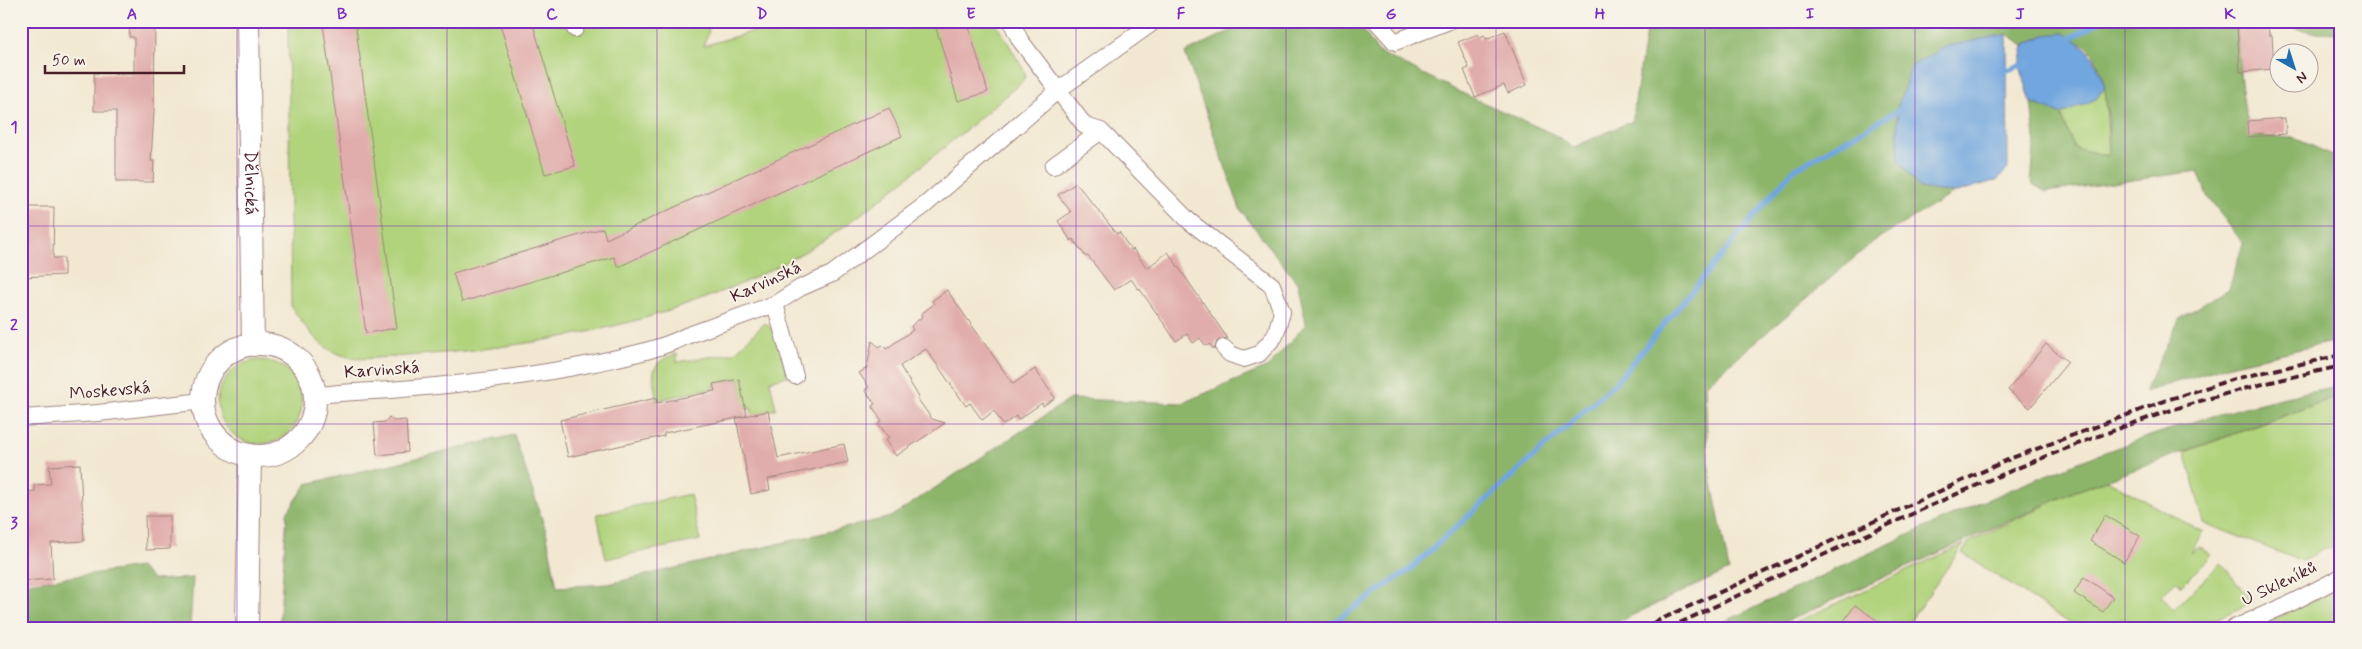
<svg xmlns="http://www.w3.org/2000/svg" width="2362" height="649" font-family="Mynerve,sans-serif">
<rect width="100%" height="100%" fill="#f7f3e8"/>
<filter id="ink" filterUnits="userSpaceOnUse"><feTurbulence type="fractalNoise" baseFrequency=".02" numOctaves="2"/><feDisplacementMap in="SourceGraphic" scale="10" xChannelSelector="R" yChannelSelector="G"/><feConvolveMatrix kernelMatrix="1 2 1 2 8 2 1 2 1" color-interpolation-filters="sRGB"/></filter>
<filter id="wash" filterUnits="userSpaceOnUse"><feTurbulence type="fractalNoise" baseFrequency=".0096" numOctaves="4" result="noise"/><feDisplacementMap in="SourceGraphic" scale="20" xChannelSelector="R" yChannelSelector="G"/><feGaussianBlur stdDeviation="1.12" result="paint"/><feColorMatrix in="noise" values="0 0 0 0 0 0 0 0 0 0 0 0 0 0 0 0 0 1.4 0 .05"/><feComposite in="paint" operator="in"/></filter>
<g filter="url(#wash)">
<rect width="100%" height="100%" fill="#f2e8d2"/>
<!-- green -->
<path fill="#b0d37b" stroke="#7d7953" d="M 288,21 L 706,21 L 709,31 L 703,46 L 788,21 L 995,21 L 1025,72 L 1025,77 C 1020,86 1008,93 1000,100 C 978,120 955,139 931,158 C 891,191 850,226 804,252 C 666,331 513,351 357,359 C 320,352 313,336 291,307 Z
M 2105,87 L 2109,156 L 2074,148 L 2061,114 L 2096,99 Z
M 765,323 L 777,334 L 787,376 L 770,381 L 776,409 L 752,415 L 751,408 L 745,409 L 739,379 L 713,384 L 714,388 L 706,390 L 706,392 L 704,390 L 658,400 L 657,403 C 653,377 646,362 677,354 L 677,362 L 734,353 Z
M218 402a42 42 0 1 1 84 0a42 42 0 1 1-84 0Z
M 2341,395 L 2341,550 C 2318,542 2318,558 2301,561 L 2204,523 L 2185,452 Z
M 2107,480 L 2203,532 L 2190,553 L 2199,547 L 2212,555 L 2181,586 L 2176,581 L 2161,595 L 2173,610 L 2221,563 L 2253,602 L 2196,628 L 2132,628 L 2121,618 L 2111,628 L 2077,628 L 1962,553 L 1969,542 L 2073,492 Z
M 690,494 L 700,540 L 606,559 L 597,514 Z
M 1964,544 L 1905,628 L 1784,628 Z
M 2341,587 L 2341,628 L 2255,628 Z"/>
<!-- forest -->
<path fill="#8cb56b" stroke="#6b6a4b" d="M 1250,21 L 1357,21 L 1378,52 L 1462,93 L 1553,134 L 1574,147 L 1632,121 L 1646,31 L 1672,21 L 2341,21 L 2341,33 L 2313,32 L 2268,23 L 2237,26 C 2239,63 2241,101 2251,136 L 2294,138 L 2335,156 L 2341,169 L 2341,340 L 2230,365 L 2144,392 L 2180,318 L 2229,289 L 2243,243 L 2208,198 L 2198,171 L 2046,192 L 2031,183 L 2035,139 L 2031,102 L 2061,114 L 2074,148 L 2108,156 C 2111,133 2107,54 2082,43 C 2071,39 2056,37 2044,35 L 2024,45 L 2007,34 L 1897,109 L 1899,159 L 1919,188 L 1954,193 L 1874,241 L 1705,385 L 1708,462 L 1729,570 L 1605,628 L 279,628 L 287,513 L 307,484 L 514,435 L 546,531 L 557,587 L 608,584 L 891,517 L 1070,399 L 1182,403 L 1268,367 L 1306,324 L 1298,284 L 1240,209 L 1185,53 Z
M 2341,385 L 2341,395 L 2073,492 L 1772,628 L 1711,628 C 1865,556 2018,478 2180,426 C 2233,409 2286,396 2341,385 Z
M 140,567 L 153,580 L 193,578 L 190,628 L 21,628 L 21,584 Z"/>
<!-- water -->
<path fill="#71a6de" stroke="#5e6284" d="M 2064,33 C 2093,49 2095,58 2105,87 L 2096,99 L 2061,114 L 2031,102 L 2020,66 L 2024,45 L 2044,35 Z
M 2007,34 L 2008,169 L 1997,180 L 1954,193 L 1919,188 L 1899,160 L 1897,109 L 1911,66 L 1947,46 Z"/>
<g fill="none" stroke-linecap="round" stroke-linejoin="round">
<!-- stream -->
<path stroke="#71a6de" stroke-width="5.5" d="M 2067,40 L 2101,21
M 2000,73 L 2026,63
M 1325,628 L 1409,570 L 1616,382 L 1793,170 L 1904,107"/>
</g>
<g id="blocks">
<!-- building -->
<path fill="#e1adac" d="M 130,21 L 155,21 L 154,111 L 151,161 L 154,161 L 153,182 L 116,182 L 116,111 L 94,111 L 94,73 L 134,74 L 134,37 L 129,37 Z
M 343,21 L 355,21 L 397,328 L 366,333 L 323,24 Z
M 499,21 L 532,21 L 575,166 L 545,174 Z
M 934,21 L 967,21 L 988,92 L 958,101 Z
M 2268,23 L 2269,35 L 2272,35 L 2274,69 L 2240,72 L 2237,25 Z
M 1505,31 L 1527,85 L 1508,93 L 1504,85 L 1475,97 L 1464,70 L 1469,68 L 1458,42 L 1478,34 L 1479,38 L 1484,35 L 1486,39 Z
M 889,108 L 902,136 L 618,267 L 614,257 L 462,302 L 453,273 L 603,228 L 606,239 Z
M 2285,118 L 2286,134 L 2248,137 L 2247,121 Z
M 1076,183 L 1117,234 L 1119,232 L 1131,250 L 1133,249 L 1147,268 L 1168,252 L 1228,339 L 1222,338 L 1217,341 L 1214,350 L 1210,344 L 1206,346 L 1200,338 L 1193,343 L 1187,334 L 1176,341 L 1139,288 L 1138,289 L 1131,279 L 1114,290 L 1088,256 L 1086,257 L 1073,239 L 1071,241 L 1058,221 L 1071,212 L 1058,195 Z
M 21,207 L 54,207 L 53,258 L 64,258 L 64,275 L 21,277 Z
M 947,290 L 1013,384 L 1035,369 L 1055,398 L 1043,406 L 1042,403 L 1018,420 L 1016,416 L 1003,425 L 994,411 L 982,420 L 970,403 L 966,406 L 926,349 L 900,366 L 919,397 L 917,398 L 932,419 L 945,423 L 896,456 L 885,440 L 889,438 L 878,423 L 882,421 L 872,406 L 875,404 L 865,390 L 869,387 L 859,373 L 867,368 L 872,341 L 879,347 L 882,345 L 886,349 L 913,330 L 911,326 L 922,317 L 921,314 L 934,304 L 932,301 Z
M 2046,344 L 2068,362 L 2030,408 L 2008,390 Z
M 739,379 L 747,416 L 664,433 L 664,436 L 568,457 L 560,420 L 656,398 L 657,403 L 715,391 L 713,384 Z
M 768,411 L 778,458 L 844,444 L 848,462 L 768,479 L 770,490 L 751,494 L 736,418 Z
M 389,417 L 394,421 L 406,420 L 408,452 L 377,455 L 374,423 L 385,422 Z
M 80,464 L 84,541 L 51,543 L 53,579 L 21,581 L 21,492 L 35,491 L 34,485 L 51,484 L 49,466 Z
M 2105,515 L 2140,536 L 2124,562 L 2090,541 Z
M 145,516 L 170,516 L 170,549 L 146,550 Z
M 2084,577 L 2113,597 L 2103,612 L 2074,593 Z
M 1855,605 L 1888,628 L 1839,628 Z"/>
</g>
</g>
<g filter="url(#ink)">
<use href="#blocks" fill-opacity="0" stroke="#9e847e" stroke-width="1"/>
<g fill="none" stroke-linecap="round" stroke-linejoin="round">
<!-- street casing -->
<g stroke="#9e847e" stroke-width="18">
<path id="street" d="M 572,21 L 575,29
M 1011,21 L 1020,40 L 1085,126 L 1101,131 L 1189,221 L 1272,285 L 1282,312 L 1275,336 L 1259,354 L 1244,359 L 1230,354 L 1224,348
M 1376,21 L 1395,42 L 1449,21
M 1053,166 L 1101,131
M 775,304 L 795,376
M 315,396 C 344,391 373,392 402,389 C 467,384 532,376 595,363 C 625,356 659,350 686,336 L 775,304 L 800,288 L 832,274 L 925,205 L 1057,91 L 1155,21
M 21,418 L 98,413 L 203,401
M 2234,628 L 2293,602 L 2341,577"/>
</g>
<!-- secondary casing -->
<g stroke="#9e847e" stroke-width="24">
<g id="secondary">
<path id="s1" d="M 248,21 L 253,345"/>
<circle cx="259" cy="400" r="56"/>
<path d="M 247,628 L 250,455"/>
</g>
</g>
<!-- street -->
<use href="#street" stroke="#fff" stroke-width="16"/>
<!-- secondary -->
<use href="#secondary" stroke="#fff" stroke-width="22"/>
<!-- rail -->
<path stroke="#4a1f2b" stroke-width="4" stroke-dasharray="8 4" stroke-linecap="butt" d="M 1642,628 L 2012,458 L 2170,399 L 2234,379 L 2341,355
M 1669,628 C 1833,551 1996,469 2169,411 C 2225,392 2283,379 2341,366"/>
</g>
</g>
<!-- grid -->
<path fill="none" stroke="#7b2cbf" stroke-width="1" stroke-opacity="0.55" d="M 237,21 L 237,628M 447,21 L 447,628M 657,21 L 657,628M 866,21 L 866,628M 1076,21 L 1076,628M 1286,21 L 1286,628M 1496,21 L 1496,628M 1705,21 L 1705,628M 1915,21 L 1915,628M 2125,21 L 2125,628M 21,226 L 2341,226M 21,424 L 2341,424"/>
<g text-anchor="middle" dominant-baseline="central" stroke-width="4" stroke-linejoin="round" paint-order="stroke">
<!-- street labels -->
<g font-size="18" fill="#4a1f2b" stroke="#f7f3e8">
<text stroke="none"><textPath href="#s1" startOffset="162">Dělnická</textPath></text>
<text transform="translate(766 282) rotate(-25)">Karvinská</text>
<text transform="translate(382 370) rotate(-4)">Karvinská</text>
<text transform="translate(110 391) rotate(-5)">Moskevská</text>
<text transform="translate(2279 584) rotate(-26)">U Skleníků</text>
</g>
</g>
<!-- margin -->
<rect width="2362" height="649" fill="none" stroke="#f7f3e8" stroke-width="55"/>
<!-- north arrow -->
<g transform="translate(2294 68) rotate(141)"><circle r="24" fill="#f7f3e8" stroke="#b29e9c"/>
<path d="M0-4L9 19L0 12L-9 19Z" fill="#1f6fb2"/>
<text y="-8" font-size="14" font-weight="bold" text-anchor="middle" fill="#4a1f2b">N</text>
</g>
<!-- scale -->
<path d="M45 65v8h139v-8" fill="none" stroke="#4a1f2b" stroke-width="2.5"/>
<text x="52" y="65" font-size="15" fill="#4a1f2b" stroke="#f7f3e8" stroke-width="4" paint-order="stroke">50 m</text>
<rect x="28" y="28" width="2306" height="594" fill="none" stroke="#7b2cbf" stroke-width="2"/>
<g font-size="16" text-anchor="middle" font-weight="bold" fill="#7b2cbf">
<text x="132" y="19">A</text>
<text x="342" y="19">B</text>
<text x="552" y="19">C</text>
<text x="762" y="19">D</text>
<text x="971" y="19">E</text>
<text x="1181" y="19">F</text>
<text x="1391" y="19">G</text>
<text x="1600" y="19">H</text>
<text x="1810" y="19">I</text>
<text x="2020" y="19">J</text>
<text x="2230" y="19">K</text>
<text x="14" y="132">1</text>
<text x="14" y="330">2</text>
<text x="14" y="528">3</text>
</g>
</svg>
